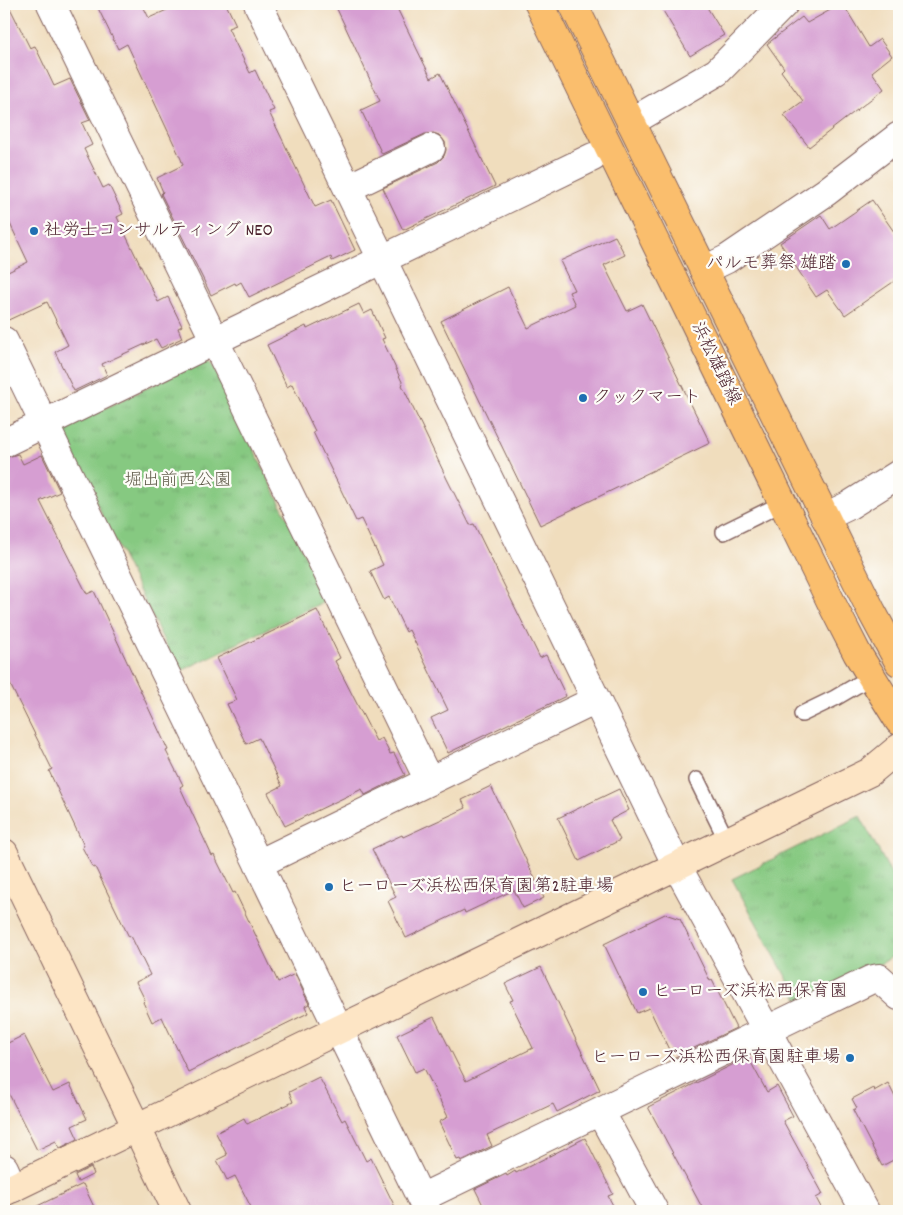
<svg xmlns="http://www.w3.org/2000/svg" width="903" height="1215" font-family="Dekko,'Klee One',sans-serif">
<defs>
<pattern id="grass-tufts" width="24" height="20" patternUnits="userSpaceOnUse" patternTransform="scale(1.25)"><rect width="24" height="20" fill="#86c981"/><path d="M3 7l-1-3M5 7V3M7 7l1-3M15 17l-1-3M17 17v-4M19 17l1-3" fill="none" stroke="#75ac70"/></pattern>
</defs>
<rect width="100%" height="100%" fill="#fdfcf7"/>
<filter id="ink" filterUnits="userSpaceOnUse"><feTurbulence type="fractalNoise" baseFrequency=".02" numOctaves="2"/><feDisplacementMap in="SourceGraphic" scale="10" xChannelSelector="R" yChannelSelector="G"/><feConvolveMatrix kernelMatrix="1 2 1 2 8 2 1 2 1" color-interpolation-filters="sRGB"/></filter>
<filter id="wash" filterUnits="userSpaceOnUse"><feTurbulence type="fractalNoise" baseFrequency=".0096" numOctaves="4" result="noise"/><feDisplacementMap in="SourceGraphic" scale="20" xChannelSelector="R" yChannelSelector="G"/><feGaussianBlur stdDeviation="1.12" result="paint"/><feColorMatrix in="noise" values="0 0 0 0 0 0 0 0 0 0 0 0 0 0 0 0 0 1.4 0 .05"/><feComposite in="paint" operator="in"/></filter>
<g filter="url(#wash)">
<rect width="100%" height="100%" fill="#f0ddbd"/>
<!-- grass -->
<path fill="url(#grass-tufts)" stroke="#687456" d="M 204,360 L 212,363 L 327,600 L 179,672 L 63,435 L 67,427 Z
M 860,816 L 899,888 L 899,952 L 884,962 L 800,1002 L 732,879 Z"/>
<g id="blocks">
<!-- building -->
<path fill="#d69ed2" d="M 4,4 L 8,4 L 30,48 L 35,46 L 54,86 L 70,79 L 90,120 L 82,123 L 92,145 L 84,149 L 103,188 L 109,185 L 123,214 L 117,217 L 158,302 L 168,297 L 182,326 L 178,328 L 182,338 L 161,348 L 156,339 L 102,364 L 107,375 L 74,391 L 55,352 L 68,345 L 47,302 L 4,322 L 4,274 L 28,262 L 4,211 Z
M 96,4 L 142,4 L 149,18 L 180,4 L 226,4 L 236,25 L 228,28 L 250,73 L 255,70 L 274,110 L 269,112 L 315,207 L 331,200 L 355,250 L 332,261 L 331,257 L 249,297 L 241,282 L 236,285 L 235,283 L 211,295 L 161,194 L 163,192 L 157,178 L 183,165 L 181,159 L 127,44 L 118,49 Z
M 349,4 L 395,4 L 431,78 L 440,73 L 495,186 L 403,230 L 383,188 L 438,162 L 444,156 L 446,150 L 445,142 L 439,135 L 433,133 L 425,134 L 382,154 L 361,110 L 380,101 L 337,9 Z
M 659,4 L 705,4 L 724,35 L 690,56 Z
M 841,4 L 843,4 L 869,47 L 880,39 L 892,56 L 872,72 L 884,89 L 809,147 L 784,115 L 803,101 L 781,71 L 784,68 L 767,44 L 802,17 L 807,23 Z
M 872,200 L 899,239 L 899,278 L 845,315 L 827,290 L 816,297 L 780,243 L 821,215 L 830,229 Z
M 615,236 L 625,255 L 604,265 L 627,311 L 642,304 L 710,443 L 540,525 L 441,321 L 508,287 L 528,328 L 575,305 L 569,292 L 574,290 L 560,261 Z
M 359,304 L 364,314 L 372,310 L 385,338 L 382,339 L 403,384 L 402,385 L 447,479 L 470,525 L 474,524 L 540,658 L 546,655 L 566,696 L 448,753 L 431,718 L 448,710 L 409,630 L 406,632 L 389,597 L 384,600 L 370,571 L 383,565 L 361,519 L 356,521 L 313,432 L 315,431 L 292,384 L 287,387 L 267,345 L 306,326 L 307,329 Z
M 18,454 L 23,464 L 42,455 L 60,492 L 40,501 L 87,594 L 94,591 L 168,750 L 166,751 L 183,785 L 180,787 L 212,856 L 214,855 L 233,893 L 235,892 L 278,982 L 295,974 L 309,1004 L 305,1006 L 308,1013 L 188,1072 L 162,1017 L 152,1022 L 143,1002 L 145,1000 L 136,982 L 150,975 L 131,936 L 129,937 L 95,867 L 93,868 L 82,847 L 84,846 L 49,771 L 52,769 L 4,672 L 4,458 Z
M 317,610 L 340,658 L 335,661 L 376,741 L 382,738 L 390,754 L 394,753 L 405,775 L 365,795 L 362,789 L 285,826 L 268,793 L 282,786 L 259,738 L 246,744 L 227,704 L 237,700 L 217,658 Z
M 491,786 L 544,898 L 523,908 L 514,890 L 465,913 L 464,910 L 406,938 L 388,901 L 396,897 L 372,849 L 402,835 L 403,837 L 466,808 L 462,800 Z
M 619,789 L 629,810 L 610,820 L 620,840 L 579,861 L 558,818 Z
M 665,914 L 680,919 L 710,981 L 712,980 L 736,1028 L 673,1058 L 649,1008 L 637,1013 L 604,944 Z
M 541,967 L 600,1090 L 557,1112 L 553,1104 L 487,1135 L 492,1146 L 461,1161 L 460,1159 L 457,1160 L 439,1122 L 448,1117 L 424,1068 L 415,1072 L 397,1035 L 434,1017 L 466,1081 L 533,1048 L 510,1001 L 513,1000 L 505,984 Z
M 24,1035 L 53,1092 L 70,1084 L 87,1119 L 72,1126 L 78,1139 L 60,1148 L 56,1141 L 37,1150 L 4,1084 L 4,1045 Z
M 748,1057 L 767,1092 L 777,1086 L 793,1116 L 783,1121 L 823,1194 L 816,1198 L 823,1211 L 704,1211 L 648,1107 Z
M 319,1077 L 342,1121 L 345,1119 L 366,1161 L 371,1158 L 397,1211 L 253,1211 L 235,1176 L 227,1180 L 217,1160 L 227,1155 L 216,1133 L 244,1118 L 247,1124 L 293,1102 L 289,1092 Z
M 888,1083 L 899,1105 L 899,1157 L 882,1166 L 853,1110 L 857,1108 L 852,1099 L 873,1088 L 874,1091 Z
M 585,1138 L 613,1194 L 608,1196 L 616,1211 L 486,1211 L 475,1189 L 506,1174 L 507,1176 L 515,1171 L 516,1173 Z
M 91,1167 L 94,1174 L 78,1182 L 75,1175 Z
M 83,1184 L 96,1211 L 27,1211 Z"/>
</g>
</g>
<g filter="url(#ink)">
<use href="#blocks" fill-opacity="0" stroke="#84625e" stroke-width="1"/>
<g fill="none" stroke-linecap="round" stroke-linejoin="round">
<!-- lane casing -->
<g stroke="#84625e" stroke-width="18">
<path id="lane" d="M 724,532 L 783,503
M 802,714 L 835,698 L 871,677
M 697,780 L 727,841"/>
</g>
<!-- street casing -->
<g stroke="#84625e" stroke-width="30">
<path id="street" d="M 51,4 L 429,781
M 258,4 L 677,866 L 865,1211
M 631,122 L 717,72 L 784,4
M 348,188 L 431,148
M 704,270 L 727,259 L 826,192 L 899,136
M 4,341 L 427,1211
M 4,443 L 593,157
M 825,517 L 848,506 L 899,474
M 258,864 L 596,700
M 600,1111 L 654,1211
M 4,1168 L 13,1188
M 421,1198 L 870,980 L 879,978 L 899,996"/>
</g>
<!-- secondary casing -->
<g stroke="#84625e" stroke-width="30">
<path id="secondary" d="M 4,853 L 177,1211
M 4,1192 L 870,772 L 899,748"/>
</g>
<!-- primary casing -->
<g stroke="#84625e" stroke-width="30">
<path id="primary" d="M 539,4 L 834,608 L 857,653 L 899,721
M 573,4 L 872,612 L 899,662"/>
</g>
<!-- lane -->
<use href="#lane" stroke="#fff" stroke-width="15"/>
<!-- street -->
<use href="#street" stroke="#fff" stroke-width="28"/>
<!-- secondary -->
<use href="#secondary" stroke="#fde5c5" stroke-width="28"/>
<!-- primary -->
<use href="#primary" stroke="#fabe6d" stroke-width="28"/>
</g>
</g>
<!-- markers -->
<g fill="#1f6fb2" stroke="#fdfcf7" stroke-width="2">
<circle cx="34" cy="231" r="5"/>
<circle cx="846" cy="264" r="5"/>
<circle cx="583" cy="398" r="5"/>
<circle cx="329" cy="887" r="5"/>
<circle cx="643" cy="992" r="5"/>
<circle cx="850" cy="1058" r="5"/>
</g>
<g text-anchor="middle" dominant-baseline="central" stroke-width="4.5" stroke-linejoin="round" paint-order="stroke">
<!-- poi labels -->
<g font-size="18" fill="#4a1f2b" stroke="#fdfcf7" text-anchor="start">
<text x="44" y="231">社労士コンサルティング NEO</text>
<text x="836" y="264" text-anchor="end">パルモ葬祭 雄踏</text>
<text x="593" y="398">クックマート</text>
<text x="339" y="887">ヒーローズ浜松西保育園第2駐車場</text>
<text x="653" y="992">ヒーローズ浜松西保育園</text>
<text x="840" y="1058" text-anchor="end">ヒーローズ浜松西保育園駐車場</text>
</g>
<!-- street labels -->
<g font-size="18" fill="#4a1f2b" stroke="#fdfcf7">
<text transform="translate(715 364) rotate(64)">浜松雄踏線</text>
</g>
<!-- park labels -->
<g font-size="18" fill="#5f5a49" stroke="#fdfcf7">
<text x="178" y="481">堀出前西公園</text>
</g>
</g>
<!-- margin -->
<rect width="903" height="1215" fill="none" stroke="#fdfcf7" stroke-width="20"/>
</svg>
